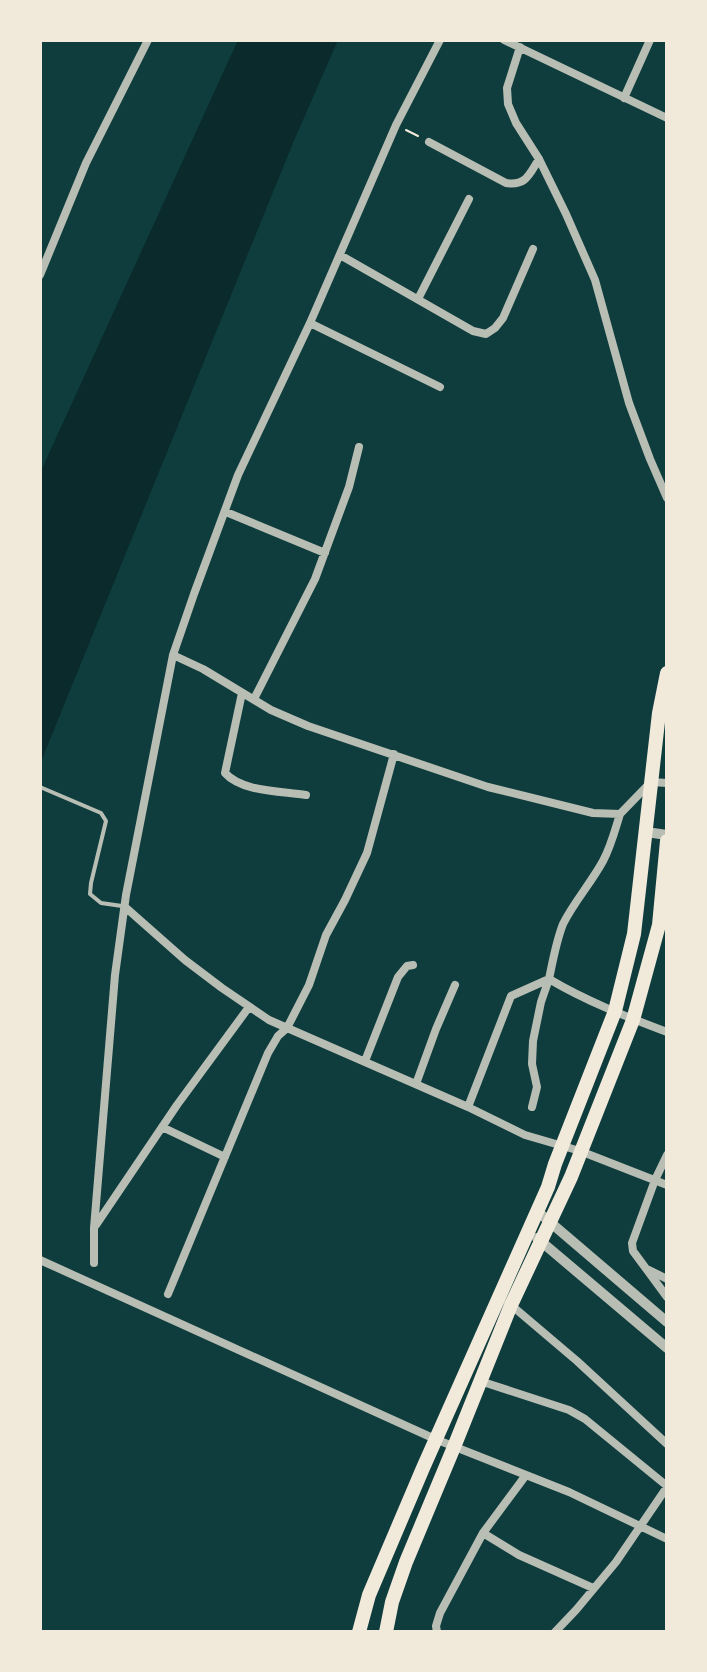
<svg xmlns="http://www.w3.org/2000/svg" width="707" height="1672" font-family="Cabin,sans-serif">
<rect width="100%" height="100%" fill="#0f3d3e"/>
<!-- water -->
<path fill="#0a2a2b" d="M 238,40 L 338,40 L 293,143 L 40,764 L 40,473 Z"/>
<g fill="none" stroke-linecap="round" stroke-linejoin="round">
<!-- path -->
<path stroke="#f1e9da" stroke-width="2" d="M 406,130 L 418,136"/>
<!-- service -->
<path stroke="#b8beb3" stroke-width="4" d="M 40,787 L 101,813 L 106,821 L 91,883 L 90,894 L 101,903 L 122,906"/>
<!-- minor -->
<path stroke="#b8beb3" stroke-width="8" d="M 504,40 L 667,118
M 520,47 L 507,88 L 508,104 L 516,123 L 539,159 L 566,214 L 595,280 L 629,403 L 650,459 L 667,498
M 624,98 L 650,40
M 429,142 L 506,183 C 526,186 529,175 539,159
M 340,255 L 473,331 L 486,334 L 495,328 L 503,318 L 533,249
M 40,275 L 86,163 L 148,40
M 418,299 L 469,199
M 310,323 L 440,387
M 226,512 L 325,553
M 173,655 L 203,669 L 271,710 L 308,726 L 488,787 L 593,813 L 620,814 L 651,782 L 667,783
M 242,693 L 225,773 C 242,792 281,791 306,795
M 254,699 L 315,579 L 349,487 L 359,447
M 620,814 C 615,830 611,846 603,861 C 591,883 574,902 563,924 C 556,942 553,960 549,979 C 586,1001 627,1017 667,1032
M 125,907 L 185,960 L 222,988 L 269,1020 L 468,1107 L 525,1135 L 580,1151 L 667,1185
M 365,1061 L 398,977 L 407,966 L 413,965
M 416,1084 L 436,1029 L 455,985
M 468,1107 L 511,996 L 549,979
M 532,1107 L 537,1087 L 532,1064 L 533,1041 L 541,1002 L 549,979
M 162,1127 L 225,1157
M 667,1155 L 655,1180 L 632,1243 L 633,1251 L 667,1297
M 96,1225 L 177,1105 L 249,1007
M 40,1260 L 435,1439 L 569,1492 L 667,1539
M 94,1263 L 94,1228 L 115,975 L 126,895 L 173,655 L 194,594 L 238,475 L 310,323 L 396,125 L 440,40
M 649,1270 L 667,1279
M 168,1294 L 268,1053 L 278,1036 L 287,1028 L 309,985 L 326,935 L 345,900 L 367,853 L 394,754
M 511,1305 L 577,1361 L 667,1444
M 480,1381 L 569,1410 L 585,1419 L 667,1486
M 526,1475 L 483,1533 L 519,1555 L 593,1588
M 437,1632 L 436,1626 L 440,1613 L 483,1533
M 555,1632 L 576,1610 L 616,1562 L 667,1487"/>
<!-- tertiary -->
<path stroke="#b8beb3" stroke-width="10" d="M 646,832 L 667,835
M 537,1211 L 667,1322
M 537,1238 L 667,1348"/>
<!-- primary -->
<path stroke="#f1e9da" stroke-width="14" d="M 359,1632 L 369,1595 L 423,1468 L 548,1187 L 555,1164 L 615,1011 L 634,934 L 659,713 L 667,673
M 386,1632 L 392,1602 L 406,1562 L 454,1447 L 511,1305 L 571,1177 L 633,1020 L 659,925 L 667,841"/>
</g>
<!-- border -->
<rect width="707" height="1672" fill="none" stroke="#f1e9da" stroke-width="84"/>
</svg>
